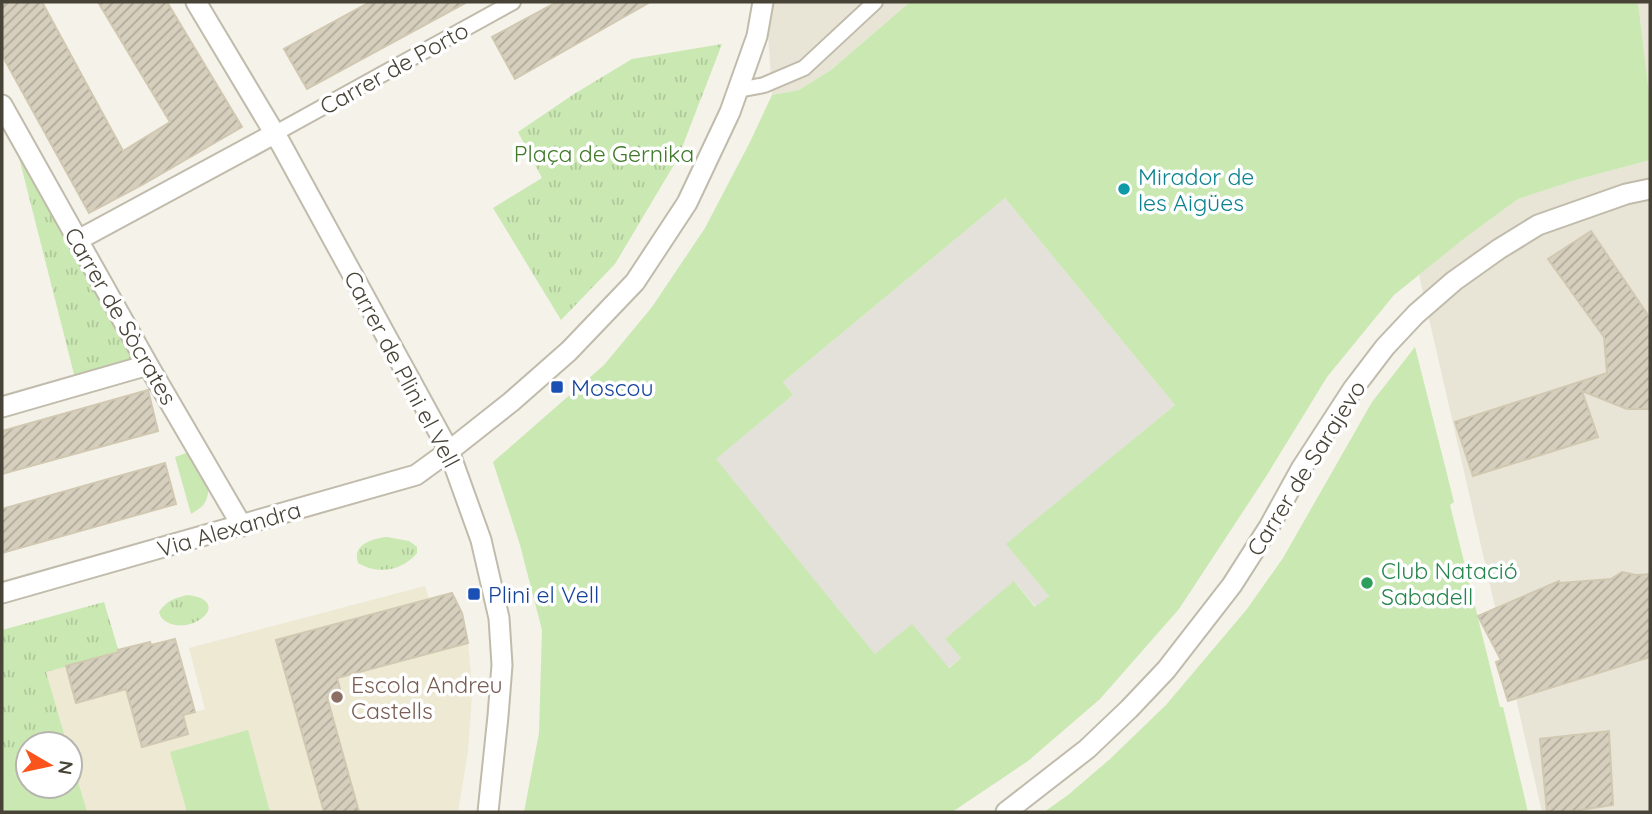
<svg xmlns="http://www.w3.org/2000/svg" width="1652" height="814" font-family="Quicksand,sans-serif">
<defs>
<pattern id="park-tufts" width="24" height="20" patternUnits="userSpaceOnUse" patternTransform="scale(1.75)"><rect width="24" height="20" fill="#cae8b2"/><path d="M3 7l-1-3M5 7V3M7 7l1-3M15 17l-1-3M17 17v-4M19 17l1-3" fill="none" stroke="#afc89a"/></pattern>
<pattern id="building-hatch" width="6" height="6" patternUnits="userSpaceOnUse" patternTransform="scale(1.75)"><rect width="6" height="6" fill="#d6cfbe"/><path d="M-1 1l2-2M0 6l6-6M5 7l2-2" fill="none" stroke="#b0aa9b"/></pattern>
</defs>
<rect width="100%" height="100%" fill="#f4f2e9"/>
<!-- residential -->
<path fill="#e8e5d7" d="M 766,2 L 910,2 L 831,70 L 799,90 L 772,95 Z
M 1638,2 L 1650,2 L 1650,101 Z
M 1650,160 L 1650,812 L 1542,812 L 1419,275 L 1465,238 L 1518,199 L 1579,179 Z"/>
<!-- industrial -->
<path fill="#e4e1da" d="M 1005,198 L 1175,405 L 1007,544 L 1049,596 L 1036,607 L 1015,582 L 945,639 L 961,658 L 948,668 L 875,654 L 715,459 L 793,395 L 783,382 Z"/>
<!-- education -->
<path fill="#ede9d3" d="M 425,586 L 429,599 L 452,593 L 462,613 L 468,643 L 472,686 L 471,709 L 468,751 L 458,812 L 87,812 L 70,755 L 70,744 L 67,744 L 45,672 L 150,642 L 151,645 L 175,639 L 195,712 L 205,709 L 189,648 Z"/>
<!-- park -->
<path fill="url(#park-tufts)" d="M 722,44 L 678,158 L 615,264 L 561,320 L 493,208 L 542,178 L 518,132 L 574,94 L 632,59 Z
M 9,118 L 148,365 L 77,386 Z
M 387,537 L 409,541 L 417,547 L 417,553 C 402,571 378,575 358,563 C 352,544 372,539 387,537 Z
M 187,595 C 228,599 203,629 175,625 C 167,623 161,620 159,612 C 166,601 175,598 187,595 Z
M 104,602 L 119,652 L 46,672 L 67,744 L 28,744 L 28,786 L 70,786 L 70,755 L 87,812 L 2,812 L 2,630 Z"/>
<!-- garden -->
<path fill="#cae8b2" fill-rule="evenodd" d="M 910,2 L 1638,2 L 1650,101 L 1650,160 L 1579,179 L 1518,199 L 1465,238 L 1394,295 L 1327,377 L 1267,475 L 1179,609 L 1100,699 L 1028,761 L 952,812 L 524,812 L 539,733 L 542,630 L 520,545 L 493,462 L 604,365 L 652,307 L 705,228 L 750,142 L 772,95 L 799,90 L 831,70 ZM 1005,198 L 1175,405 L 1006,544 L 1049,596 L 1035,607 L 1014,581 L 945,639 L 961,658 L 949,668 L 912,624 L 875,654 L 716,459 L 793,395 L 783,382 Z
M 1415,347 L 1454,502 L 1450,505 L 1500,707 L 1503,707 L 1528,812 L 1044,812 L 1068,795 L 1110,759 L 1166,705 L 1247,609 L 1283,558 L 1372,402 Z
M 192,451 C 202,465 215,487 204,504 C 201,508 196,511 191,514 L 175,457 Z
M 248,730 L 270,812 L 187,812 L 170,752 Z
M 71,759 L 87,812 L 2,812 L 2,777 L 28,770 L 28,786 L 70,786 L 70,760 Z"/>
<!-- building -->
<path fill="url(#building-hatch)" stroke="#d1c8b1" stroke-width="2" d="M 2,2 L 42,2 L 123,151 L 170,122 L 98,2 L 167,2 L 242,127 L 142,185 L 89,213 L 2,55 Z
M 370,2 L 467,2 L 307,89 L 284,49 Z
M 557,2 L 650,2 L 515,79 L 492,37 Z
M 1591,231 L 1650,318 L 1650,409 L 1627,409 L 1582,391 L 1598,437 L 1473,476 L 1455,422 L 1607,373 L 1604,337 L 1548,259 Z
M 148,390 L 158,431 L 2,474 L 2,431 Z
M 165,463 L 176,504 L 2,553 L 2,509 Z
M 1622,572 L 1636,575 L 1650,574 L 1650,657 L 1508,701 L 1496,662 L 1501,660 L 1478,616 L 1559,581 L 1560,583 L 1611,579 Z
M 452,593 L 462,613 L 468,643 L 337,678 L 341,693 L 327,697 L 359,812 L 324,812 L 276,640 Z
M 175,639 L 195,712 L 183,715 L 188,734 L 142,747 L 126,689 L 76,703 L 66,666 L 119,652 L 118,650 L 150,642 L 151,645 Z
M 1609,731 L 1613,805 L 1568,812 L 1547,812 L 1540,739 Z"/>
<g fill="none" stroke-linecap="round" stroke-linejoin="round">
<!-- pedestrian casing -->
<g stroke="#c0bbab" stroke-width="18">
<path id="pedestrian" d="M 738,90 L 764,85 L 804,68 L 875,2
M 274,134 L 513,2"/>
</g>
<!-- minor casing -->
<g stroke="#c0bbab" stroke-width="23">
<path id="minor" d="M 196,2 L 281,144 L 449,451 L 481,540 L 499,618 L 502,665 L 498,716 L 488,812
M 2,105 L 148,365 L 242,526
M 78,240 L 274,134
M 2,407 L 148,365
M 2,593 L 416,475 L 449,451 L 511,402 L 569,351 L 635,282 L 687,203 L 730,112 L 757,36 L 763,2
M 1006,812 L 1087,749 L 1129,709 L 1166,670 L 1232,585 L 1269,527 L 1301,469 L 1353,389 L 1385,347 L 1416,314 L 1454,281 L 1499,249 L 1538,225 L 1626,194 L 1650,189"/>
</g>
<!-- pedestrian -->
<use href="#pedestrian" stroke="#fff" stroke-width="14"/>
<!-- minor -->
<use href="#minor" stroke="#fff" stroke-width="19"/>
</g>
<!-- markers -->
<circle fill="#0f9aa8" stroke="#fff" stroke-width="2.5" cx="1124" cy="189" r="7"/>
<g fill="#1a4fb4" stroke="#fff" stroke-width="2.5">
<rect x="550" y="380" width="14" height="14" rx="3.5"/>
<rect x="467" y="587" width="14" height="14" rx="3.5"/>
</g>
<circle fill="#2e9e5b" stroke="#fff" stroke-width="2.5" cx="1367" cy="583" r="7"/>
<circle fill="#8d6e63" stroke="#fff" stroke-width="2.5" cx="337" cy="697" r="7"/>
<g text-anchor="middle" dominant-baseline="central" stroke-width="7" stroke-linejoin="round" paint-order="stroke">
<!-- street labels -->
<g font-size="23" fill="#484337" stroke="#fff">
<text transform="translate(394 68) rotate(-29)">Carrer de Porto</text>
<text transform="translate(121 316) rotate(60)">Carrer de Sòcrates</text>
<text transform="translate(402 369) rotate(62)">Carrer de Plini el Vell</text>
<text transform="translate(1306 468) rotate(-58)">Carrer de Sarajevo</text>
<text transform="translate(229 529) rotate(-16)">Via Alexandra</text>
</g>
<!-- park labels -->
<g font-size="23" fill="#407a2a" stroke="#fff">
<text x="604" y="153">Plaça de Gernika</text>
</g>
<!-- culture labels -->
<g font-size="23" fill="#0d838f" stroke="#fff" text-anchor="start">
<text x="1138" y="176">Mirador de<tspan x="1138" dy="26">les Aigües</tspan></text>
</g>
<!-- transit labels -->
<g font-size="23" fill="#164399" stroke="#fff" text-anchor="start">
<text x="571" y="387">Moscou</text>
<text x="488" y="594">Plini el Vell</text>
</g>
<!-- leisure labels -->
<g font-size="23" fill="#27864d" stroke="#fff" text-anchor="start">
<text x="1381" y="570">Club Natació<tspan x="1381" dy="26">Sabadell</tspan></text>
</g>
<!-- education labels -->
<g font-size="23" fill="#785e54" stroke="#fff" text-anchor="start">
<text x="351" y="684">Escola Andreu<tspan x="351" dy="26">Castells</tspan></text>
</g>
</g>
<!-- border -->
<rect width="1652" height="814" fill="none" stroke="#484337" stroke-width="7"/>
<!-- north arrow -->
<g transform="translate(49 765) rotate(99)"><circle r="33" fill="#ffffff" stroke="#b6b4af" stroke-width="2"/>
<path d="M0-5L12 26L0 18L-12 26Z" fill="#fa531b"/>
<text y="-10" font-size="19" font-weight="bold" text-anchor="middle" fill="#484337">N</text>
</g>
</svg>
